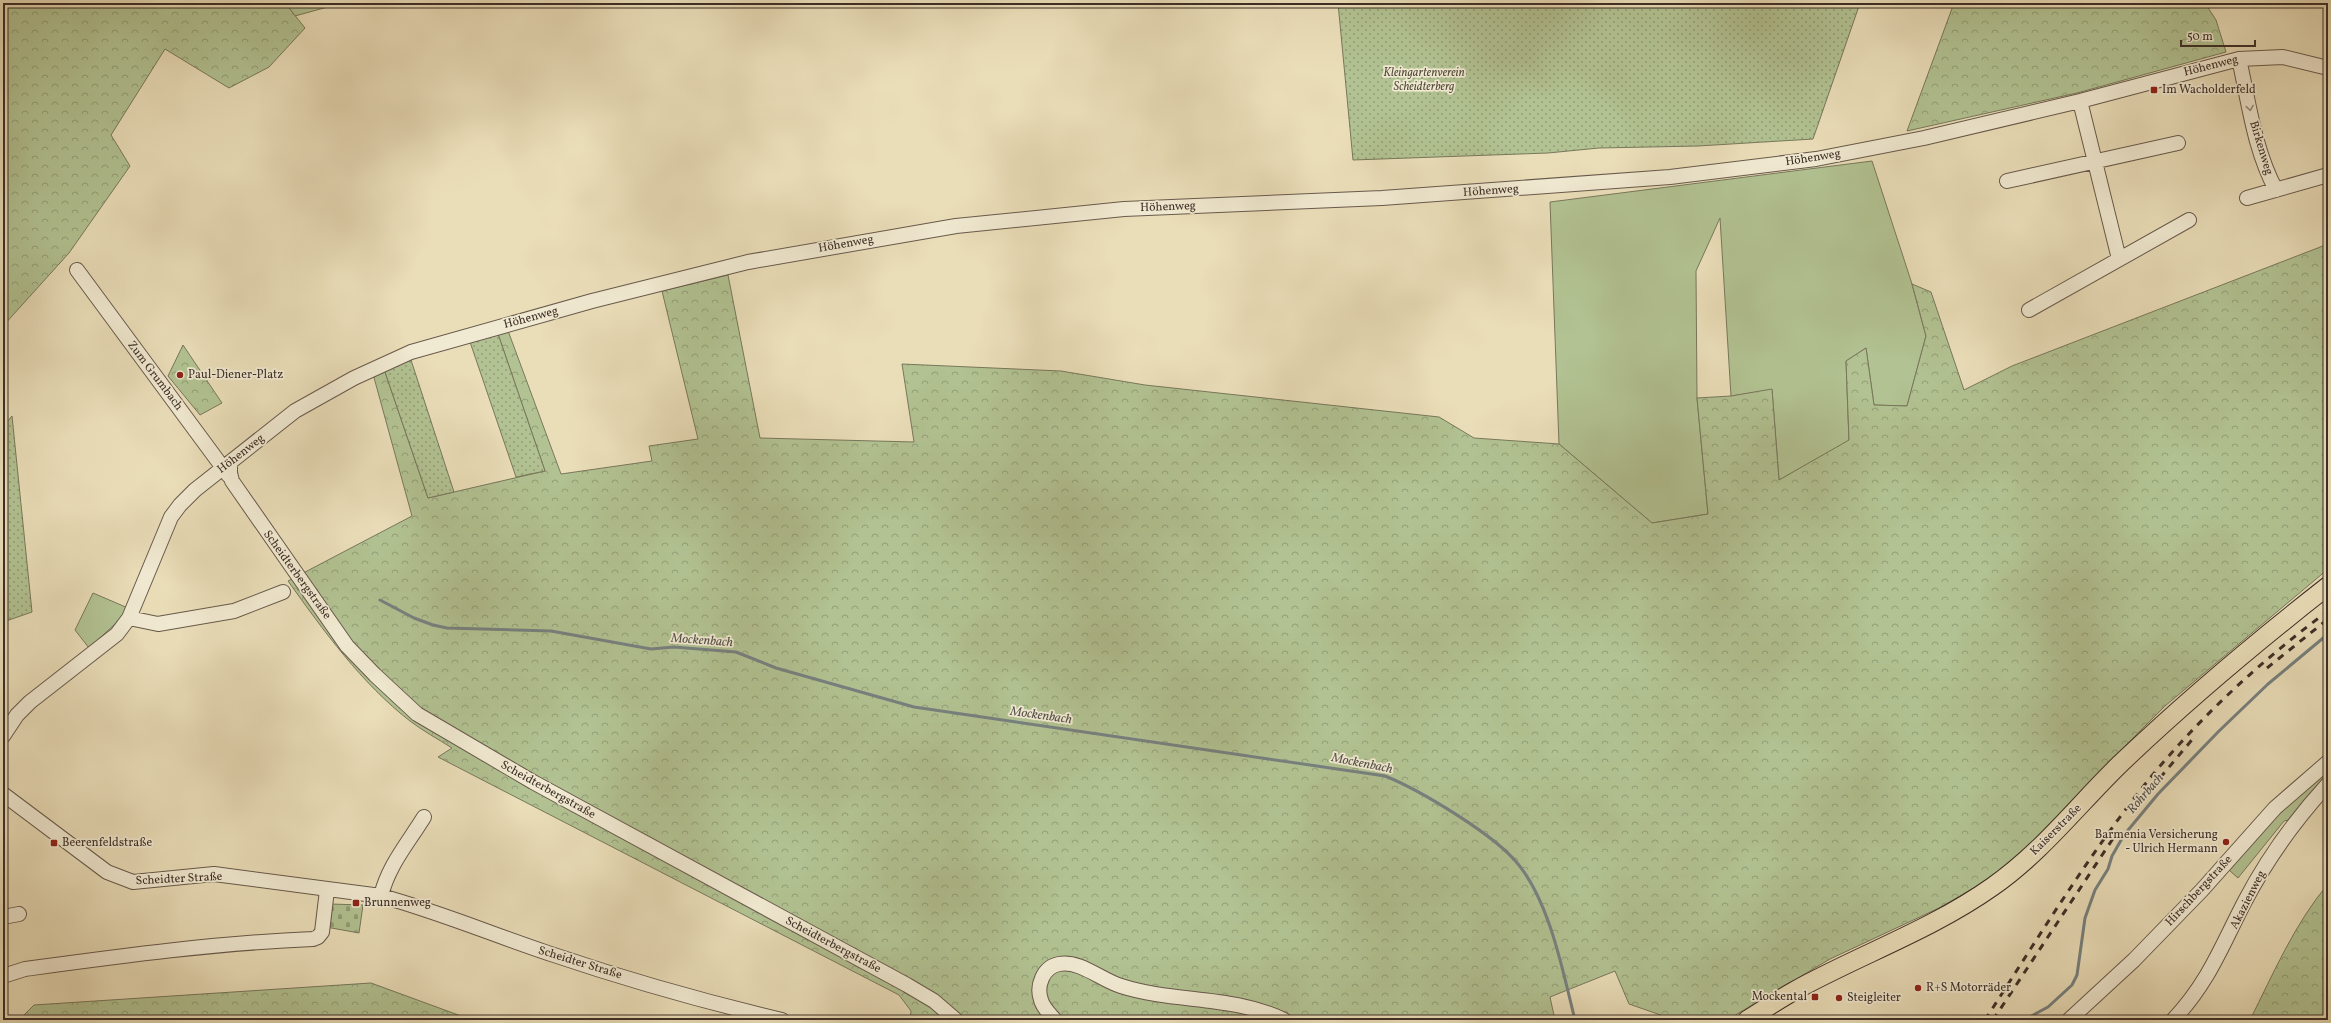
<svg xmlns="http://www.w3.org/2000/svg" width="2331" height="1023" font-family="Vollkorn,serif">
<defs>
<pattern id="forest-crowns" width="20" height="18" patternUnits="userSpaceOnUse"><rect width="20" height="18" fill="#b2c292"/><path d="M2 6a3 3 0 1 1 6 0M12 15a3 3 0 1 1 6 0" fill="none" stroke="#929e77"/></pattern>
<pattern id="cemetery-stones" width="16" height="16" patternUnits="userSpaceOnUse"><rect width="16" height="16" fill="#b2c292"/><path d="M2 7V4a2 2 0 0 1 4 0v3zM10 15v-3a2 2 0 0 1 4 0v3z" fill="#929e77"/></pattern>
<pattern id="garden-dots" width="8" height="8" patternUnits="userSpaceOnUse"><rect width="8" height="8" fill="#b2c292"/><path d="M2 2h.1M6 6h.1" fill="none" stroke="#929e77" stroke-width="1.8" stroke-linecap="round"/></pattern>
</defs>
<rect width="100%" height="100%" fill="#eadeb9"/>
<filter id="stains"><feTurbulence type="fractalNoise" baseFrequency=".005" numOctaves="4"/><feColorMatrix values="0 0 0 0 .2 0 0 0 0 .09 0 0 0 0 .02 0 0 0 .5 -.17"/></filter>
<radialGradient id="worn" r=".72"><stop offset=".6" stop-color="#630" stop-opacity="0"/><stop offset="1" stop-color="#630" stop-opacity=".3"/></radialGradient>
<!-- grass -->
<path fill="#b2c292" stroke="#78785c" d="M 285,3 L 342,3 L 295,16 Z
M 1872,161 L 1912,284 L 1926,336 L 1907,406 L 1874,405 L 1866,348 L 1846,361 L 1849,441 L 1779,480 L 1772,390 L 1731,396 L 1720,218 L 1696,271 L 1697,398 L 1708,514 L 1652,523 L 1559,444 L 1550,202 Z
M 93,593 L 128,608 L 115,624 L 89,648 L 75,630 Z
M 2328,771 L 2328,779 L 2292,819 L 2284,821 L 2238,878 L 2229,870 L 2288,804 Z"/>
<!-- forest -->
<path fill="url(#forest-crowns)" stroke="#78785c" d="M 3,3 L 285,3 L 305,28 L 269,67 L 229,88 L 165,49 L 111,135 L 130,166 L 69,253 L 3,326 Z
M 1954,3 L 2205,3 L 2216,20 L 2226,52 L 2077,93 L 1907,131 Z
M 2328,244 L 2328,569 L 2165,706 L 2110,761 L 2042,834 L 1986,881 L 1939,908 L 1830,959 L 1727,1020 L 1675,1020 L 1629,1004 L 1615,971 L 1550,997 L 1555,1020 L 910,1020 L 911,1011 L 899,995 L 438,757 L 452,748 C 438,739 423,731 410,721 C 362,684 323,630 288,581 L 412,516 L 373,374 L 384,369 L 428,498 L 545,471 L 497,331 L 507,328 L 561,474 L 652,461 L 649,446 L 698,439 L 662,291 L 728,275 L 760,438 L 914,442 L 902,364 L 1061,371 L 1145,385 L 1439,417 L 1474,438 L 1559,444 L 1652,523 L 1708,514 L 1697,398 L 1731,396 L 1772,389 L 1779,480 L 1849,440 L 1846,361 L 1866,348 L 1874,405 L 1907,406 L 1926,336 L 1912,284 L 1931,292 L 1964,390 L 2012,366 Z
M 183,345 L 222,403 L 200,415 L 168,376 Z
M 2328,884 L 2328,1020 L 2250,1020 C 2273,974 2295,923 2328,884 Z
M 371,983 L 472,1020 L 19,1020 L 34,1005 Z"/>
<!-- cemetery -->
<path fill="url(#cemetery-stones)" stroke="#78785c" d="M 330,904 L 363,905 L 359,933 L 326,927 Z"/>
<!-- garden -->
<path fill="url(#garden-dots)" stroke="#78785c" d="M 1338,3 L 1860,3 L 1813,139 L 1698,146 L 1599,148 L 1548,153 L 1353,160 Z
M 497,331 L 545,471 L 516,477 L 469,339 Z
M 410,357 L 454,492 L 428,498 L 384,369 Z
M 12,416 L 32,612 L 3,622 L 3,427 Z"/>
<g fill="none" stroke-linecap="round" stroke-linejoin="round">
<!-- stream -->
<path stroke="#778180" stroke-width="3" d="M 380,600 L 414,618 L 433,625 L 447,628 L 551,631 L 651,649 L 674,647 L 736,652 L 776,668 L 914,707 L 1385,776 C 1420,790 1495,835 1518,864 C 1550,903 1563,972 1575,1020
M 2024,1020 L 2048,1007 L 2072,985 L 2077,975 L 2085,918 L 2095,890 L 2108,869 L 2112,856 L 2124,835 L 2158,794 L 2219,731 L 2268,684 L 2328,634"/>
<!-- minor casing -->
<g stroke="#685a4c" stroke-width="16">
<path id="minor" d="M 2239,59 C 2249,103 2254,149 2276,190
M 2080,101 L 2119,259
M 2007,181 L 2178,143
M 2247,198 L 2328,175
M 77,270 L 229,476
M 2029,310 L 2189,220
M 230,463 L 230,473 L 232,481 L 347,646 L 375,675 L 417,714 L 533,782 L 907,985 L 934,1001 L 956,1020
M 129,618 L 158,624 L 234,611 L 283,592
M 3,736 L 17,715 L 30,702 L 117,634 L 129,618 L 171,517 L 180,505 L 195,490 L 295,411 L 354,378 L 411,352 L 592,301 L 748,262 L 956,226 L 1124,209 L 1382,198 L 1670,177 L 1816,159 L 1924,138 L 2080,101 L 2239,59 L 2283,57 L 2328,68
M 3,794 L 107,872 L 133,882 L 214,874 L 381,896 C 440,912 496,936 554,955 C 628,980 706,1002 782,1020
M 381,896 C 388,866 408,843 424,817
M 3,917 L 19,914
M 3,976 L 25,969 C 121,956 216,943 313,939 L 318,937 L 322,932 L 327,890
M 1055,1020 C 1050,1014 1043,1008 1041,1000 C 1036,986 1043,967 1059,964 C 1080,960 1101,980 1121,986 C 1174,1003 1233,995 1284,1020
M 2069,1020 L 2134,960 L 2202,890 L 2275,808 L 2328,762
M 2173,1020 C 2209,982 2222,945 2245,901 C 2267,859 2296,819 2328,784"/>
</g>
<!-- major casing -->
<g stroke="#3d2e27" stroke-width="20">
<path id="major" d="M 1747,1020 C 1763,1010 1778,1000 1794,991 C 1859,955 1931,930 1992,887 C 2041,853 2077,806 2119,765 C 2186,701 2255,643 2328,586"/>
</g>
<!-- minor -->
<use href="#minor" stroke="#f1ead2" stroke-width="14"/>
<!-- major -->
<use href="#major" stroke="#eadeb9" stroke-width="18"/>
<!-- rail -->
<path stroke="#3d2e27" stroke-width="3" stroke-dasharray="7 7" stroke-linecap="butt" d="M 2267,668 L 2328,619
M 2133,810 L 2196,735
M 1985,1020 C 2038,938 2089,854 2150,778 C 2201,716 2263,659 2328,611
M 1993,1020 L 2118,831"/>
</g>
<!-- one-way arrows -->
<defs><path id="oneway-chevron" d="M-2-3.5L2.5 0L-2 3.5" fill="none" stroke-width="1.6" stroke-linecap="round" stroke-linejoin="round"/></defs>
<use stroke="#978c7c" href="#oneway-chevron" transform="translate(2250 108) rotate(81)"/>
<!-- markers -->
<g fill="#8f2418" stroke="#f1ead2" stroke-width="1.5">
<rect x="2150" y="86" width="8" height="8" rx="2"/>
<circle cx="180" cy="375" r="4"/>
<circle cx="2226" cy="842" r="4"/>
<rect x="50" y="839" width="8" height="8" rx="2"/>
<rect x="352" y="899" width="8" height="8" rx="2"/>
<circle cx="1918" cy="988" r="4"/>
<rect x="1811" y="993" width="8" height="8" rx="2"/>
<circle cx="1839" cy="998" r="4"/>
</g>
<g text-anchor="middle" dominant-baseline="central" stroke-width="3.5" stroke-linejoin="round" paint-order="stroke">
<!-- street labels -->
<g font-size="12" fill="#3d2e27" stroke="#f1ead2">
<text transform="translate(2211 66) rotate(-14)">Höhenweg</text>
<text transform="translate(2261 148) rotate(73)">Birkenweg</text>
<text transform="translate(1813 158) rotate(-9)">Höhenweg</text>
<text transform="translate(1491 191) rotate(-4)">Höhenweg</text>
<text transform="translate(1168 207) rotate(-2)">Höhenweg</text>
<text transform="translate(846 244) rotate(-10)">Höhenweg</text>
<text transform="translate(531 318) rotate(-15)">Höhenweg</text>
<text transform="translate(155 376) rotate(53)">Zum Grumbach</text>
<text transform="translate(241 454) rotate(-38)">Höhenweg</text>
<text transform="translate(297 575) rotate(54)">Scheidterbergstraße</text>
<text transform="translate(548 790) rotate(29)">Scheidterbergstraße</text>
<text transform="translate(2056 830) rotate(-45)">Kaiserstraße</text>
<text transform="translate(179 879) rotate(-3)">Scheidter Straße</text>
<text transform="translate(2199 891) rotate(-47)">Hirschbergstraße</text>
<text transform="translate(2248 900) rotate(-63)">Akazienweg</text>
<text transform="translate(833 945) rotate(28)">Scheidterbergstraße</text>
<text transform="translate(580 963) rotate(17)">Scheidter Straße</text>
</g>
<!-- park labels -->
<g font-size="12" font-style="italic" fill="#544c3c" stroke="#f1ead2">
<text x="1424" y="73">Kleingartenverein<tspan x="1424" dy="14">Scheidterberg</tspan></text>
</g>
<!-- poi labels -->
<g font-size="12" fill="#3d2e27" stroke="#f1ead2" text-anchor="start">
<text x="2162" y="90">Im Wacholderfeld</text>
<text x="188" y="375">Paul-Diener-Platz</text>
<text x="2218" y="835" text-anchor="end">Barmenia Versicherung<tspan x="2218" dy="14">- Ulrich Hermann</tspan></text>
<text x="62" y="843">Beerenfeldstraße</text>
<text x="364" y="903">Brunnenweg</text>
<text x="1926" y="988">R+S Motorräder</text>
<text x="1807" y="997" text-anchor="end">Mockental</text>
<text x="1847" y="998">Steigleiter</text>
</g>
<!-- water labels -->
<g font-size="13" font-style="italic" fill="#55514c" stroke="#f1ead2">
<text transform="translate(702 641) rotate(4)">Mockenbach</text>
<text transform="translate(1041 716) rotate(8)">Mockenbach</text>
<text transform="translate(1362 764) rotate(11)">Mockenbach</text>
<text transform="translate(2146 794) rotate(-49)">Rohrbach</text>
</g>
</g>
<!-- margin -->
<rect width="2331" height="1023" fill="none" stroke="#eadeb9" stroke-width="16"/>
<rect x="4" y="4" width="2323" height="1015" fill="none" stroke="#3d2e27" stroke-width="2"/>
<rect x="8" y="8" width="2315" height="1007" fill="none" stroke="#3d2e27"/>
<!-- scale -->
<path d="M2181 40v6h74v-6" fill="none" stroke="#3d2e27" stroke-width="2"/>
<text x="2187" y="40" font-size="12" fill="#3d2e27" stroke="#f1ead2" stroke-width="3" paint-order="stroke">50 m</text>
<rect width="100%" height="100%" filter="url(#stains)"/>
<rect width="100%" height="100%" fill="url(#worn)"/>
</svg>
